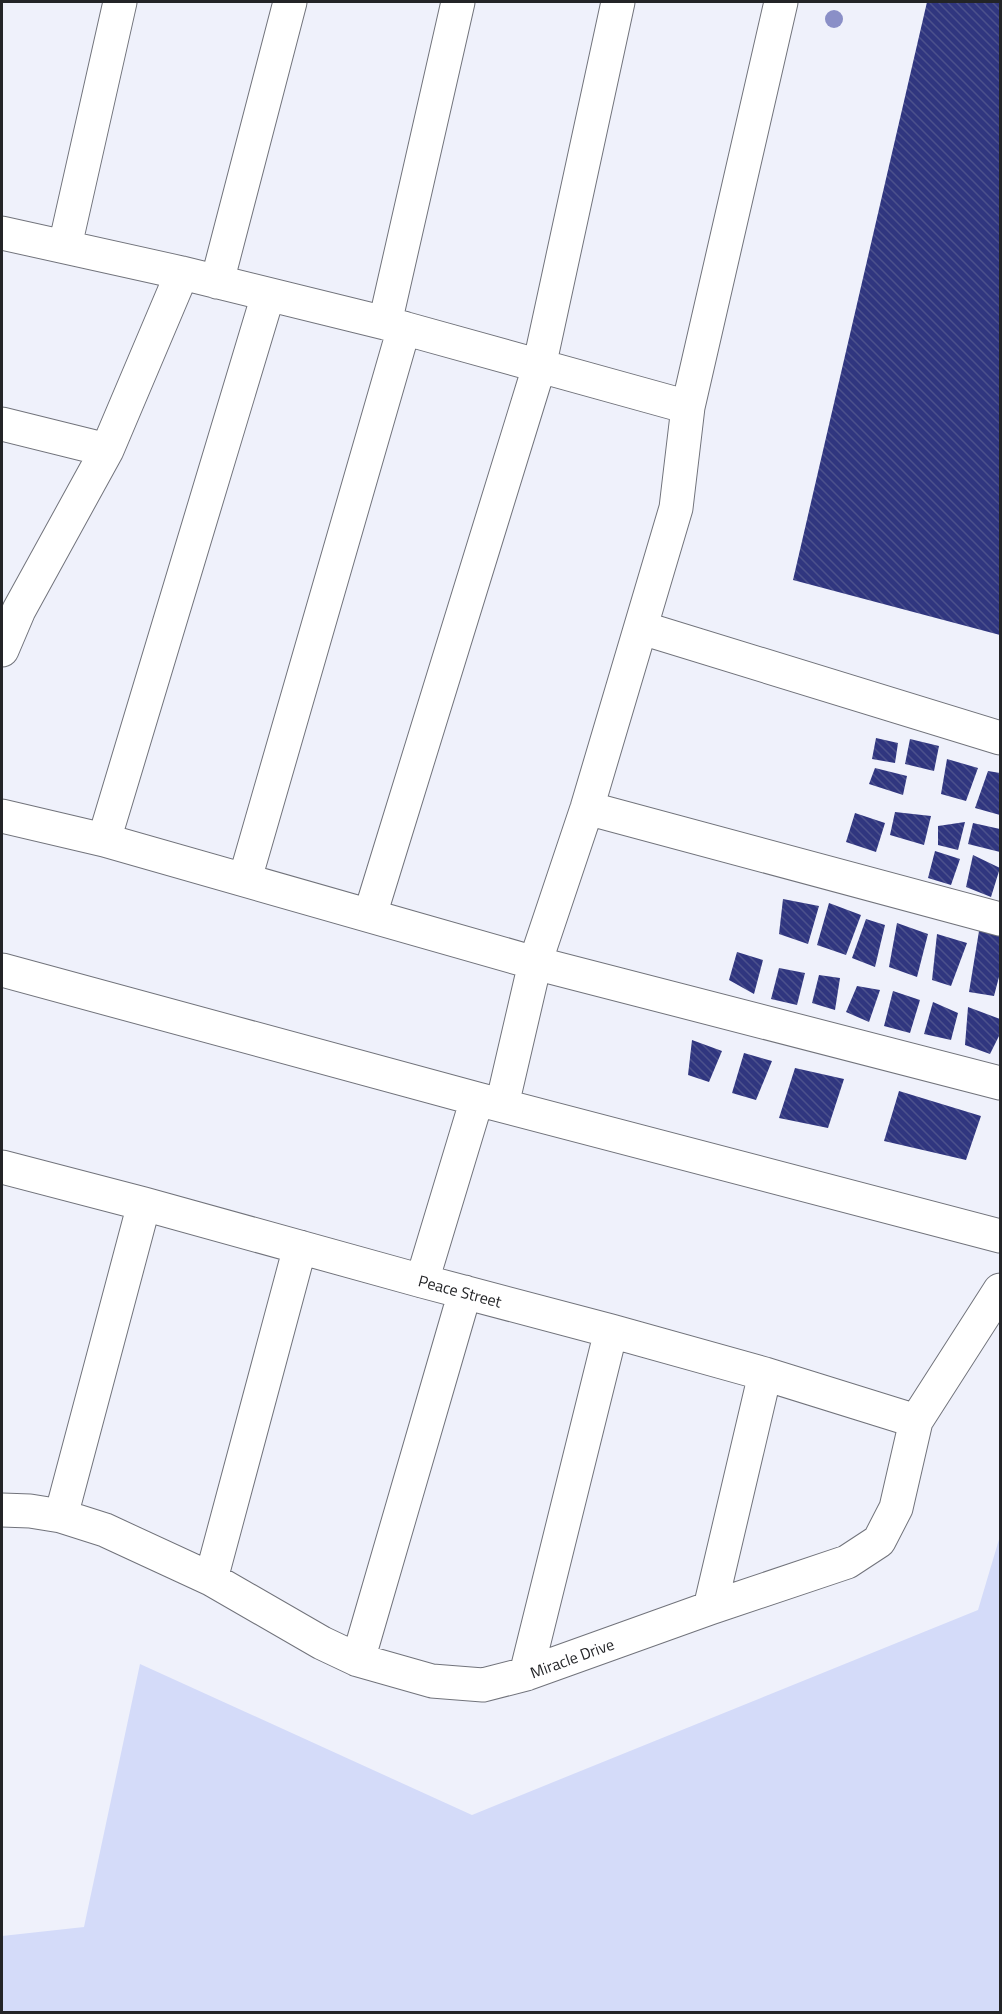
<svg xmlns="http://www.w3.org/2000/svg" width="1002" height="2014" font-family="'Titillium Web',sans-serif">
<defs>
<pattern id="building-back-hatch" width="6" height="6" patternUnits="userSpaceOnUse" patternTransform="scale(1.5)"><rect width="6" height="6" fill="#30367f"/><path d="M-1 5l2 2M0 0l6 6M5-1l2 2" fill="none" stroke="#4c518c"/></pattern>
</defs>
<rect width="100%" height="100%" fill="#eff1fb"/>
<!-- grass -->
<path fill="#d4dbf9" d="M 1000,1536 L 1000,2012 L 2,2012 L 2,1936 L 84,1927 L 140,1664 L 472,1815 L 978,1610 Z"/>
<!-- building -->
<path fill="url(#building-back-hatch)" d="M 927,2 L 1000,2 L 1000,635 L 793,580 Z
M 876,738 L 898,743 L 895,763 L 872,759 Z
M 910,739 L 939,746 L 934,771 L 905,764 Z
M 947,759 L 978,768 L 966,801 L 941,794 Z
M 875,768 L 907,776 L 903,795 L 869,784 Z
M 988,771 L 1000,773 L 1000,815 L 975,808 Z
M 895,812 L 931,816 L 924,845 L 890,835 Z
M 855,813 L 885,823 L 876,852 L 846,842 Z
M 965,822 L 958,850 L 938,845 L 938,826 Z
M 973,823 L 1000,829 L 1000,852 L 968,844 Z
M 935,851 L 960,859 L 951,885 L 928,878 Z
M 973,855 L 1000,868 L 991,897 L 966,887 Z
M 783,899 L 819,906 L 808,944 L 779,934 Z
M 829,903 L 861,915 L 846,955 L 817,945 Z
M 866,919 L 885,925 L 875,967 L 852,958 Z
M 897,923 L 928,934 L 917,977 L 889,967 Z
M 979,931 L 1000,935 L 1000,973 L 994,996 L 969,992 Z
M 937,934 L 967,943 L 951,986 L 932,980 Z
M 737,952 L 763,960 L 754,994 L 729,980 Z
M 779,968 L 805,973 L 797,1005 L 771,999 Z
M 819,975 L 840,978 L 835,1010 L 812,1003 Z
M 857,986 L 880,990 L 869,1022 L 846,1012 Z
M 893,991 L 920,1000 L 910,1033 L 884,1026 Z
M 933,1002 L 958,1013 L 951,1040 L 924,1034 Z
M 968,1007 L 1000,1019 L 1000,1034 L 990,1054 L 965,1045 Z
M 692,1040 L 722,1051 L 709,1082 L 688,1075 Z
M 744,1053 L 772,1061 L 756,1100 L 732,1093 Z
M 795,1068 L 844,1079 L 828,1128 L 779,1118 Z
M 899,1091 L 981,1116 L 966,1160 L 884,1141 Z"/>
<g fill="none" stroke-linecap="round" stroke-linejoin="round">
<!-- minor casing -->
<g stroke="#71737b" stroke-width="35">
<path id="minor" d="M 2,233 L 182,273 L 385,323 L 688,407
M 65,246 L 120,2
M 217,282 L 290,2
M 385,323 L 458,2
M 2,424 L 107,450
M 642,628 L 1000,738
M 2,650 L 19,610 L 107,450 L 182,273
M 587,808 L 1000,919
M 2,816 L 104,840 L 535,963 L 1000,1083
M 104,840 L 268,295
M 245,879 L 404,328
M 370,915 L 539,367 L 618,2
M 2,970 L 477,1099 L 1000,1236
M 502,1105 L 535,963 L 587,808 L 676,508 L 688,407 L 781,2
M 2,1167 L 144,1204 L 422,1281 L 611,1331 L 765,1374 L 916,1421
M 422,1281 L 477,1099
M 2,1510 L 30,1511 L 61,1516 L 105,1530 L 211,1579 L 322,1643 L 358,1660 L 432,1681 L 483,1685 L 526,1674 L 710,1608 L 847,1562 L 879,1541 L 896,1508 L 916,1421 L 1000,1290
M 61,1516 L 144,1204
M 211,1579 L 300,1247
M 710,1608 L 765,1374
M 358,1660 L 465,1292
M 526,1674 L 611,1331"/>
</g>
<!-- minor -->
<use href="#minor" stroke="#fff" stroke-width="33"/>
</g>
<!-- trees -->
<circle fill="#8a8fc7" cx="834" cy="19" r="9"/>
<g text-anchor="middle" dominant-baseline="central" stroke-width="6" stroke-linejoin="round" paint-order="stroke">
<!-- street labels -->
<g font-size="16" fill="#232427" stroke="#fff">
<text transform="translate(460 1291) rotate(15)">Peace Street</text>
<text transform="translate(572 1658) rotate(-20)">Miracle Drive</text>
</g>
</g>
<!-- border -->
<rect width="1002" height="2014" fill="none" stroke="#232427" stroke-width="6"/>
</svg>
